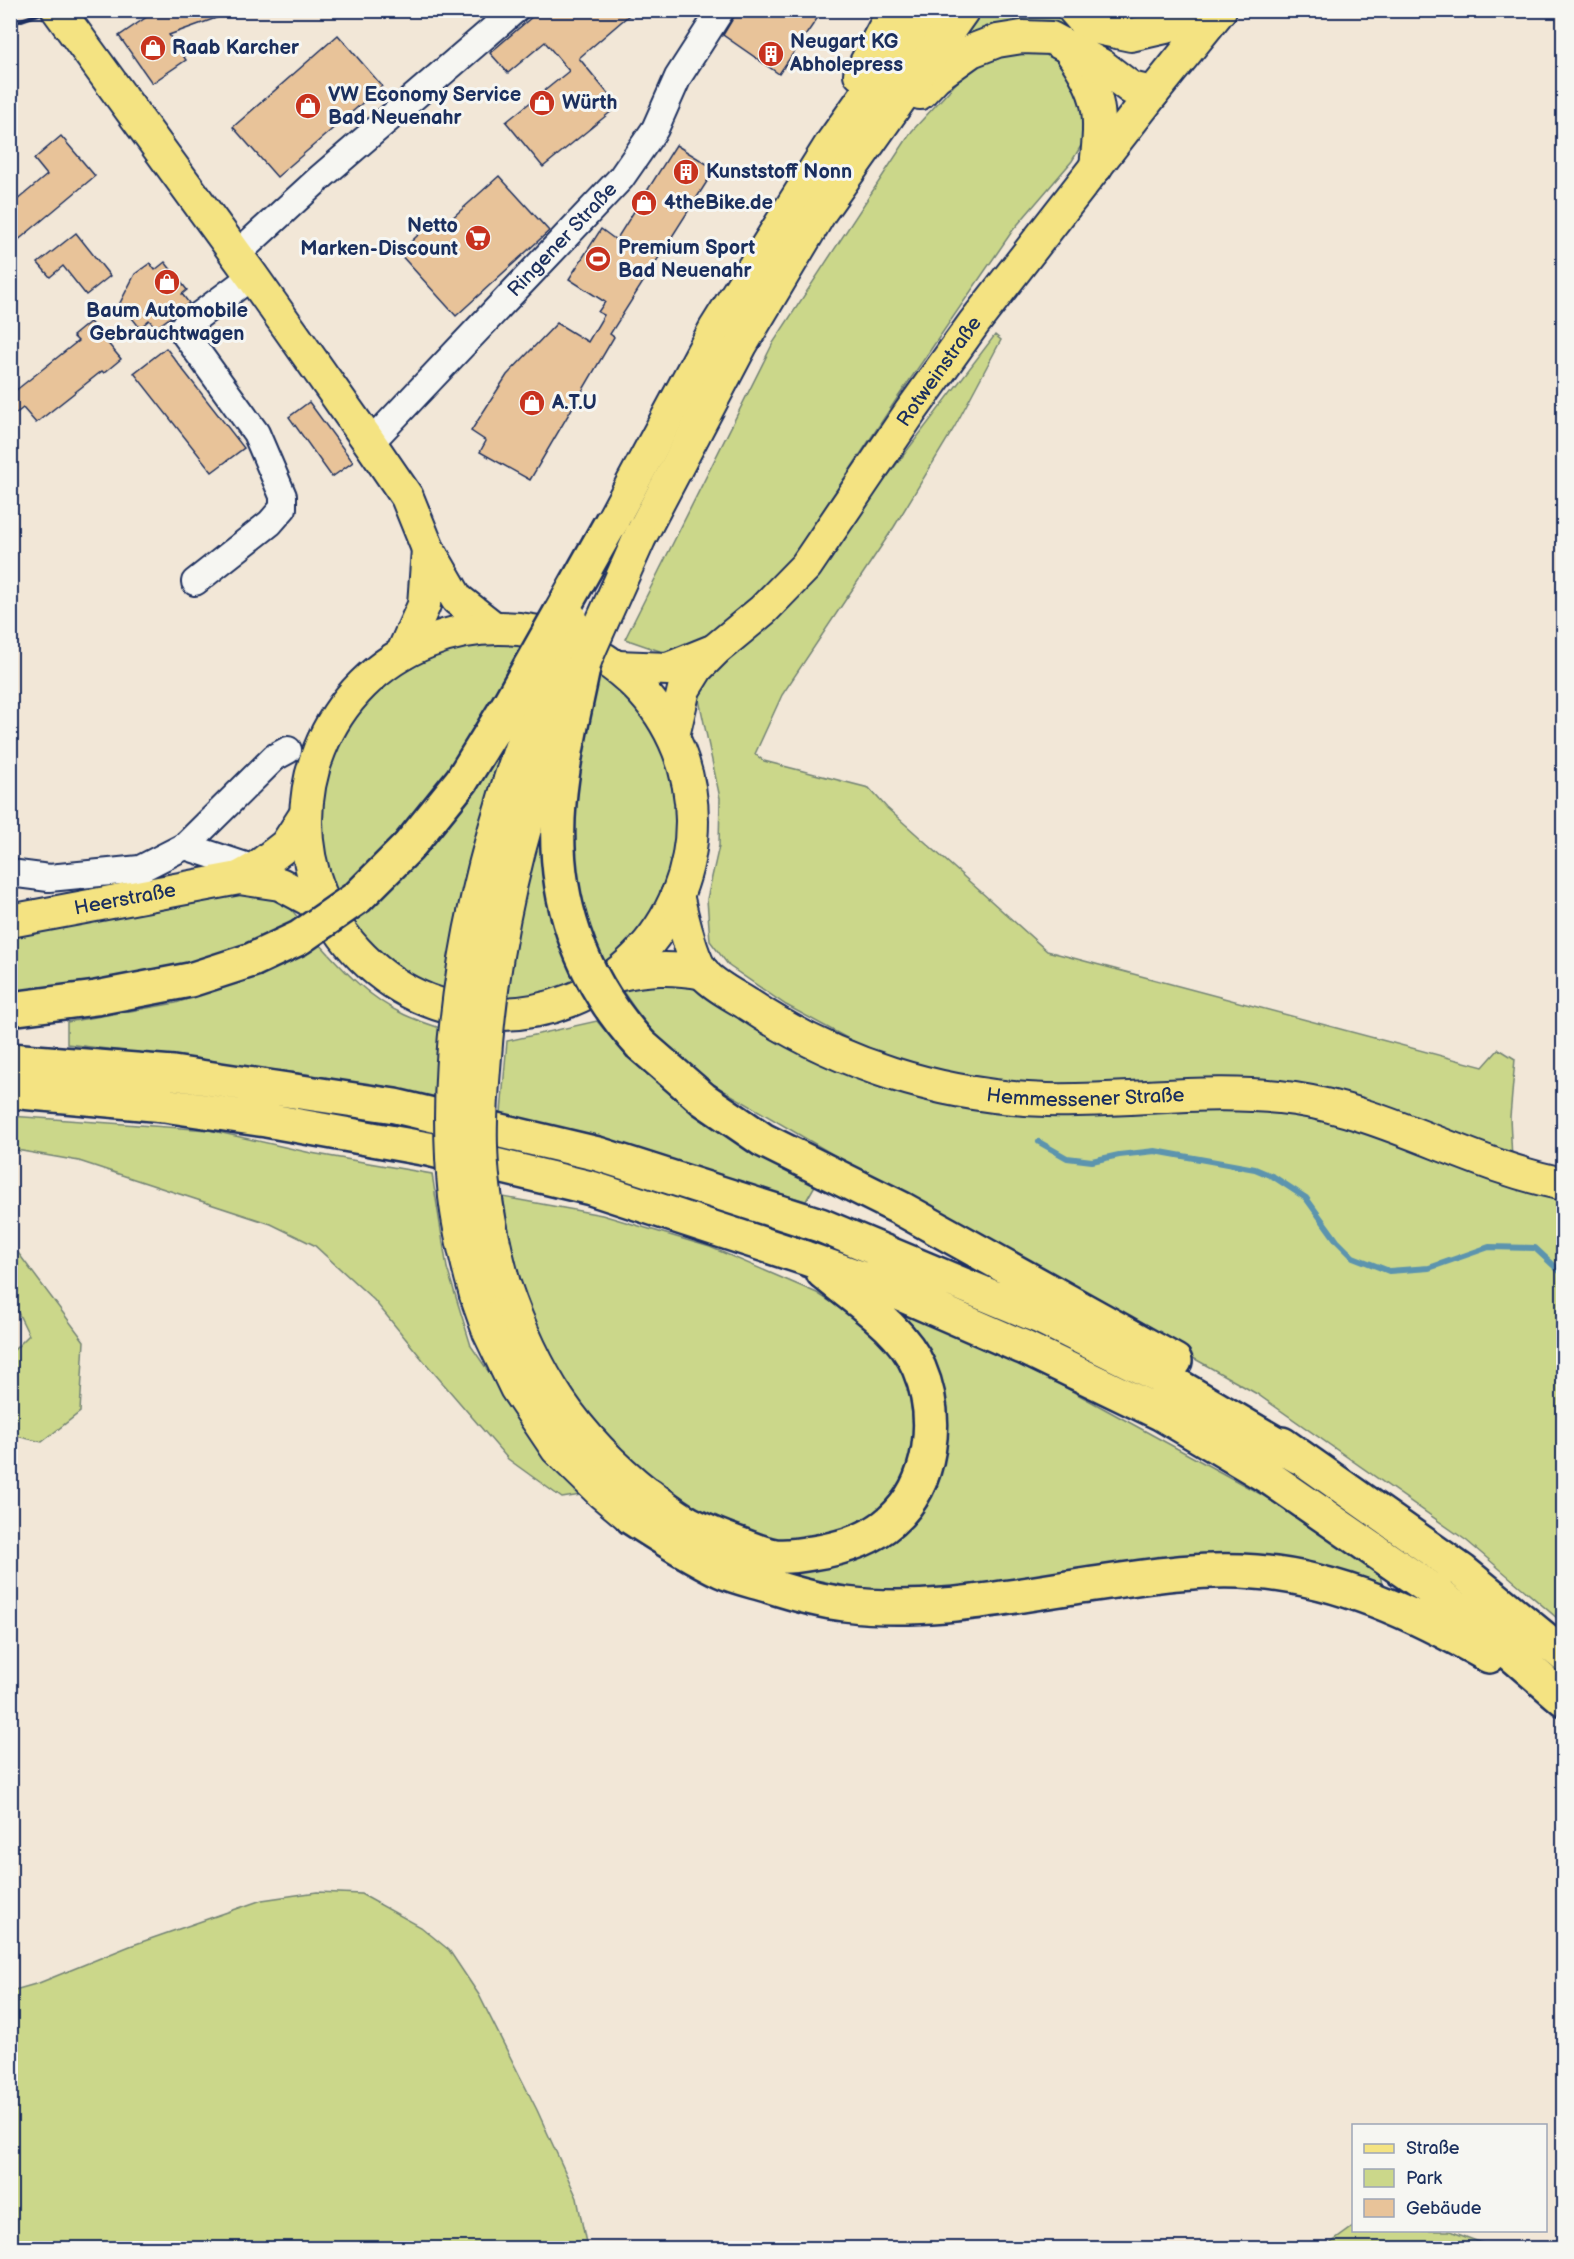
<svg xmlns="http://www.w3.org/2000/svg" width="1574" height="2259" font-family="'Balsamiq Sans',sans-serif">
<rect width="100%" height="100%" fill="#f2e7d7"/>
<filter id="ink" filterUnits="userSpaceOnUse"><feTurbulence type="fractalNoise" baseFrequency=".0167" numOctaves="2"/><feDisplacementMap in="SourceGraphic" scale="12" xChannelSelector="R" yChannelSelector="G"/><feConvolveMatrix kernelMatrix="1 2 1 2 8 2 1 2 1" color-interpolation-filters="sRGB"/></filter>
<g filter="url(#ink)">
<!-- green -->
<path fill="#cbd78a" stroke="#738374" stroke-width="1.5" d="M 978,11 L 1055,11 L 1074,31 L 949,49 Z
M 1087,11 L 1173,11 L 1151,23 L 1108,21 Z
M 1010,50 L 1043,52 L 1065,66 L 1081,85 L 1085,139 L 1072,161 L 1013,230 L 896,400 L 785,568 L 734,621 L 674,656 L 625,639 L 773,343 L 912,131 L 971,67 Z
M 995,335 L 1001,340 L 954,428 L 894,527 L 782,695 L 755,754 L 764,761 L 869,788 L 887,808 L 1047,951 L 1483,1067 L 1499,1049 L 1515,1059 L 1510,1117 L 1512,1160 L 1373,1108 L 1049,1088 L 953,1079 L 858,1044 L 786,1005 L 729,966 L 710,941 L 707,899 L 719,846 L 720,798 L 698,695 L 709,677 L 787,608 Z
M318 819a181 181 0 1 1 362 0a181 181 0 1 1-362 0Z
M 264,889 L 287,904 L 299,919 L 242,953 L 170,974 L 11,996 L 11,935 Z
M 319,943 C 344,971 370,999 405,1015 C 416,1020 428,1024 440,1028 L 434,1097 L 307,1074 L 67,1044 L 67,1022 L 176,1003 L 259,975 Z
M 688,981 L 722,1005 L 811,1060 L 945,1103 L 1261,1108 L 1395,1137 L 1460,1169 L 1563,1199 L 1563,1623 L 1467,1541 L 1257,1394 L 839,1158 L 704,1079 L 654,1033 L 635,1009 L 619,986 Z
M 597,1021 L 627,1057 L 649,1075 L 714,1122 L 817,1182 L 806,1201 L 501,1113 L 507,1041 Z
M 10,1116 L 209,1130 L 311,1153 L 432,1174 L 447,1268 L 471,1346 L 536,1441 L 581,1495 L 562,1498 L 508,1459 L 423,1360 L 374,1300 L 314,1245 L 271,1224 L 79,1161 L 11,1149 Z
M 503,1197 L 602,1215 L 710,1247 L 817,1293 L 873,1329 L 908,1378 L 915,1443 L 899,1488 L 866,1524 L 816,1545 L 743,1534 L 668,1494 L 578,1414 L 521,1300 Z
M 10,1242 L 84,1341 L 80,1412 L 42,1442 L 11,1435 L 11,1353 L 29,1335 L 11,1298 Z
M 886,1309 L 928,1321 L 1059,1384 L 1275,1502 L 1369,1566 L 1380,1575 L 1382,1584 L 1353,1574 L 1270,1557 L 1217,1554 L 1127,1564 L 925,1596 L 855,1594 L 749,1568 L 791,1568 L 923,1499 L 948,1432 L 942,1397 Z
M 317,1892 L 361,1894 L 421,1927 L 449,1950 L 479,1995 L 537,2110 L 577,2198 L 587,2248 L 11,2248 L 11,1991 L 39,1983 L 130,1946 L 262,1900 Z
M 1353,2227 L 1354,2230 L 1450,2231 L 1495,2248 L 1324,2248 Z"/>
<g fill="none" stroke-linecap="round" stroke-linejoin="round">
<!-- stream -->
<path stroke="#5c94ae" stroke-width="6" d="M 1039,1142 L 1067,1158 L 1092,1161 L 1119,1155 L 1155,1151 L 1255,1169 L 1274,1177 L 1306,1198 L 1337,1241 L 1353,1257 L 1389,1271 L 1429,1268 L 1489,1247 L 1535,1248 L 1564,1275"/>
</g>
<!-- building -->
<path fill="#e8c399" stroke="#1b2f5e" stroke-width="1.5" d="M 157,10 L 230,10 L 230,13 L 169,35 L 186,60 L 152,83 L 119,36 Z
M 540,10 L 635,10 L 579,58 L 618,106 L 543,167 L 506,122 L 569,71 L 545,42 L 508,73 L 490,53 Z
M 738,10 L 823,10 L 779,74 L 723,35 Z
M 338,35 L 382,86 L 277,177 L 233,127 Z
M 61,136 L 95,176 L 10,247 L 10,206 L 47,175 L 34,159 Z
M 676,145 L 715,169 L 610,334 L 614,337 L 530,480 L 480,452 L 486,441 L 471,431 L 507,375 L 557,323 L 588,342 L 604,315 L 598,312 L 605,302 L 569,279 L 601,229 L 616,240 Z
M 499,176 L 549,231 L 456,316 L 399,253 L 434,220 L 441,228 Z
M 76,233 L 110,276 L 86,295 L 63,266 L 50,277 L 38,263 Z
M 165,262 L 187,290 L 182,294 L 189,303 L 156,328 L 149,320 L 140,328 L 120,303 L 135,274 L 150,263 L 155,270 Z
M 90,322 L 121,359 L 104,373 L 102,371 L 36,423 L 23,408 L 10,418 L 10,395 L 78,341 L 73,336 Z
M 166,348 L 244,448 L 212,472 L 134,373 Z
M 309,402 L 353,462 L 332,477 L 289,417 Z"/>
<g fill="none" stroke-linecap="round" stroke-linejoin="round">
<!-- minor casing -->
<g stroke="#1b2f5e" stroke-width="30">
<g id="minor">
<path d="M 236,255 L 321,177 L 515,10"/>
<path id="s1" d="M 370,443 L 621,178 L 655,129 L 678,77 L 721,10"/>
<path d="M 195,582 L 270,523 L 283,508 L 283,496 L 256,433 L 181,329 L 252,276"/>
<path d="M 185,846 L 255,869"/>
<path d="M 10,873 L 49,878 L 140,869 L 185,846 L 275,757 L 288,750"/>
</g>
</g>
<!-- major casing -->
<g stroke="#1b2f5e" stroke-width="36">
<g id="major">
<path d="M 58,10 L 252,276 L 370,443 L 407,497 L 428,549 L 457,599 L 494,628"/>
<path d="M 1074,10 L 1088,26 L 1131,35 L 1179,24 L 1204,10"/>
<path d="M 1070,50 C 1102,95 1102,113 1096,167"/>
<path d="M 860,74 L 894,10"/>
<path d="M 920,93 L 936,76 L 971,51 L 997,41 L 1022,37 L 1051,38 L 1101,65 L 1131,88 L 1153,93"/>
<path d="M 612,521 L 715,329 L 831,144 L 926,10"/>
<path d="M 640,537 L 741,345 L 821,211 L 963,10"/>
<circle cx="499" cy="821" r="193"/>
<path d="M 402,654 L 424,605 L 428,549"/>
<path d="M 617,667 L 668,669 L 710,652"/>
<path id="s2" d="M 673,736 L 684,689 L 697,668 L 716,649 L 763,610 L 806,566 L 911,411 L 974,323 L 1153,93 L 1220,10"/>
<path d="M 239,878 L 255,869 L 286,845 L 306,814"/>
<path id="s3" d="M 677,895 C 682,915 691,959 704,974 C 716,987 735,996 749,1005 C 837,1064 942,1097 1047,1100 C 1130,1102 1212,1087 1295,1099 C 1389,1113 1471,1166 1564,1184"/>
<path id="s4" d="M 10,921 L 239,878 L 280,884 L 310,900 L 328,920"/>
<path d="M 616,975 C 650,968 670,967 704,973"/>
<path d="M 504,1284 C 535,1375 573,1435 649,1495"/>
<path d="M 476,1295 L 489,1332 L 516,1388 L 557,1449 L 602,1493 L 632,1518"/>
</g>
</g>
<!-- highway casing -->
<g stroke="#1b2f5e" stroke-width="38">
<path id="highway" d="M 10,1009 L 96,998 L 190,980 L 252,960
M 641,1045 L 703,1099 L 763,1140 L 902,1209 L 1175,1361
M 10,1060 L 173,1073 L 395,1106 L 598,1154 L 820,1225 L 1040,1317 L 1171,1382 L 1299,1457
M 10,1091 L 164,1105 L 266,1120 L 428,1149 L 591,1188 L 805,1258 L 878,1284 L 1023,1347 L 1162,1414 L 1270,1478 L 1439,1595 L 1500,1644 L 1564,1699
M 1282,1444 L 1462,1571 L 1564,1655
M 649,1495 C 662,1505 675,1516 690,1524 C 706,1532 724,1539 741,1545 C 751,1549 764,1554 775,1556 C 787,1557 801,1555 812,1553 C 839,1549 870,1540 891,1521 C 933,1484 940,1417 919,1368 C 902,1328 856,1300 823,1272
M 632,1518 C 661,1537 691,1556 722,1571 C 737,1578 754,1581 770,1586 C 795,1594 819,1601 845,1604 C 923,1614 1002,1598 1080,1586 C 1138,1578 1196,1567 1256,1572 C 1339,1578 1417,1615 1489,1656"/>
</g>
<!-- minor -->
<use href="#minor" stroke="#f6f6f2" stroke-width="26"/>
<!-- major -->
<use href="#major" stroke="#f4e382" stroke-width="32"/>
<!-- highway -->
<use href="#highway" stroke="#f4e382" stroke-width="33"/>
<!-- rail -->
<path stroke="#1b2f5e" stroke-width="4.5" d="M 10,12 L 14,10
M 10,24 L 50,10"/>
<!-- major-bridge casing -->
<g stroke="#1b2f5e" stroke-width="36" stroke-linecap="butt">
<path id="major-bridge" d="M 504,1284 C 492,1239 482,1193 481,1146 C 480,1120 482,1094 484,1069 C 492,948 519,828 562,716 C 586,655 614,596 640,537
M 476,1295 C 467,1263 459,1231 455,1197 C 435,1003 494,796 571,618"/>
</g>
<!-- highway-bridge casing -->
<g stroke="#1b2f5e" stroke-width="38" stroke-linecap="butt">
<path id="highway-bridge" d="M 584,663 C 575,709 563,756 559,803 C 551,895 579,978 641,1045
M 252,960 L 299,938 L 358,897 L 408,847 L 462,780 L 509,704 L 612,521"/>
</g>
<!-- major-bridge -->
<use href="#major-bridge" stroke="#f4e382" stroke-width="32"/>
<!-- highway-bridge -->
<use href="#highway-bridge" stroke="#f4e382" stroke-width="33"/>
</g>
</g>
<!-- icons -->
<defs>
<g id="shop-disc" transform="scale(1.35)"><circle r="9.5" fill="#c8321e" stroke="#f6f6f2"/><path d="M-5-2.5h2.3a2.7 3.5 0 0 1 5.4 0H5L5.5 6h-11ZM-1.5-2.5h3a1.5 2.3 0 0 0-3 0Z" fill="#fff"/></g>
<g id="building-disc" transform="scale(1.35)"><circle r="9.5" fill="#c8321e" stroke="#f6f6f2"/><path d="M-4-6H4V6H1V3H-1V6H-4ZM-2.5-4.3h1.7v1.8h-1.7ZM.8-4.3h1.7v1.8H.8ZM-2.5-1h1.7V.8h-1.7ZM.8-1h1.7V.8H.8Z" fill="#fff"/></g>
<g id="supermarket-disc" transform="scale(1.35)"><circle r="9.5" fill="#c8321e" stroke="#f6f6f2"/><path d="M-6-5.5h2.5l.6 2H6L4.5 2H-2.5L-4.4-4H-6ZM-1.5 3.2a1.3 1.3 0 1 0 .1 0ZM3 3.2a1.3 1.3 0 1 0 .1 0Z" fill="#fff"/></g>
<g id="stadium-disc" transform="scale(1.35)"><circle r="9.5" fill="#c8321e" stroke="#f6f6f2"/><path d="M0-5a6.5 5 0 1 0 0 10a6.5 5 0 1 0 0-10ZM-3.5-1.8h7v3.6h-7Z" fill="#fff"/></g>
</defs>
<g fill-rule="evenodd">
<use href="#shop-disc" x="153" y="48"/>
<use href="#building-disc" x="771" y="54"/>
<use href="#shop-disc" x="542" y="103"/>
<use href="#shop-disc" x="308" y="106"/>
<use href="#building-disc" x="686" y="172"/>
<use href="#shop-disc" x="644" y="203"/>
<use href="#supermarket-disc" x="478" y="238"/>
<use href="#stadium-disc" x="598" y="259"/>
<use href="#shop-disc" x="167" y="282"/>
<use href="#shop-disc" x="532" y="403"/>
</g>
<g text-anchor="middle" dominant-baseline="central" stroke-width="6" stroke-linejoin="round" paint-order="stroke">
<!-- poi labels -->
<g font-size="20" font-weight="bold" fill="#1b2f5e" stroke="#f6f6f2" text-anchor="start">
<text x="790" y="42">Neugart KG<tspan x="790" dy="23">Abholepress</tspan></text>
<text x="172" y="48">Raab Karcher</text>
<text x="328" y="95">VW Economy Service<tspan x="328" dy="23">Bad Neuenahr</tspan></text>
<text x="562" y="103">Würth</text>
<text x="706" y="172">Kunststoff Nonn</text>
<text x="664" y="203">4theBike.de</text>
<text x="458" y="226" text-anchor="end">Netto<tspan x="458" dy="23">Marken-Discount</tspan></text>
<text x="618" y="248">Premium Sport<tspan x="618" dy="23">Bad Neuenahr</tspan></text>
<text x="167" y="311" text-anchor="middle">Baum Automobile<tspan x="167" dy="23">Gebrauchtwagen</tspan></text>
<text x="552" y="403">A.T.U</text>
</g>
<!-- street labels -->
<g font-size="20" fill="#1b2f5e" stroke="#f6f6f2">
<text stroke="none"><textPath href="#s1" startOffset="280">Ringener Straße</textPath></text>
<text stroke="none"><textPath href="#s2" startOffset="458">Rotweinstraße</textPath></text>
<text stroke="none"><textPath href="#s4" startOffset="117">Heerstraße</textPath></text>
<text stroke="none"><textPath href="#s3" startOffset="494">Hemmessener Straße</textPath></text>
</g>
</g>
<!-- margin -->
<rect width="1574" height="2259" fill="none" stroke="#f6f6f2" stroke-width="36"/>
<rect x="18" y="18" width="1538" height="2223" fill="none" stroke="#1b2f5e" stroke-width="2" filter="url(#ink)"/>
<!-- legend -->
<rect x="1352" y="2124" width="195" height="108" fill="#f6f6f2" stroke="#9ea6b7" stroke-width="1.5"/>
<rect x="1364" y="2144" width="30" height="9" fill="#f4e382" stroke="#9ea6b7" stroke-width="1.5"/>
<text x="1406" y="2154" font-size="18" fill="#1b2f5e">Straße</text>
<rect x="1364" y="2169" width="30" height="18" fill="#cbd78a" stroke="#9ea6b7" stroke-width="1.5"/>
<text x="1406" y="2184" font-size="18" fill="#1b2f5e">Park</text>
<rect x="1364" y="2199" width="30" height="18" fill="#e8c399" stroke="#9ea6b7" stroke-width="1.5"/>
<text x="1406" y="2214" font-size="18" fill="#1b2f5e">Gebäude</text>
</svg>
